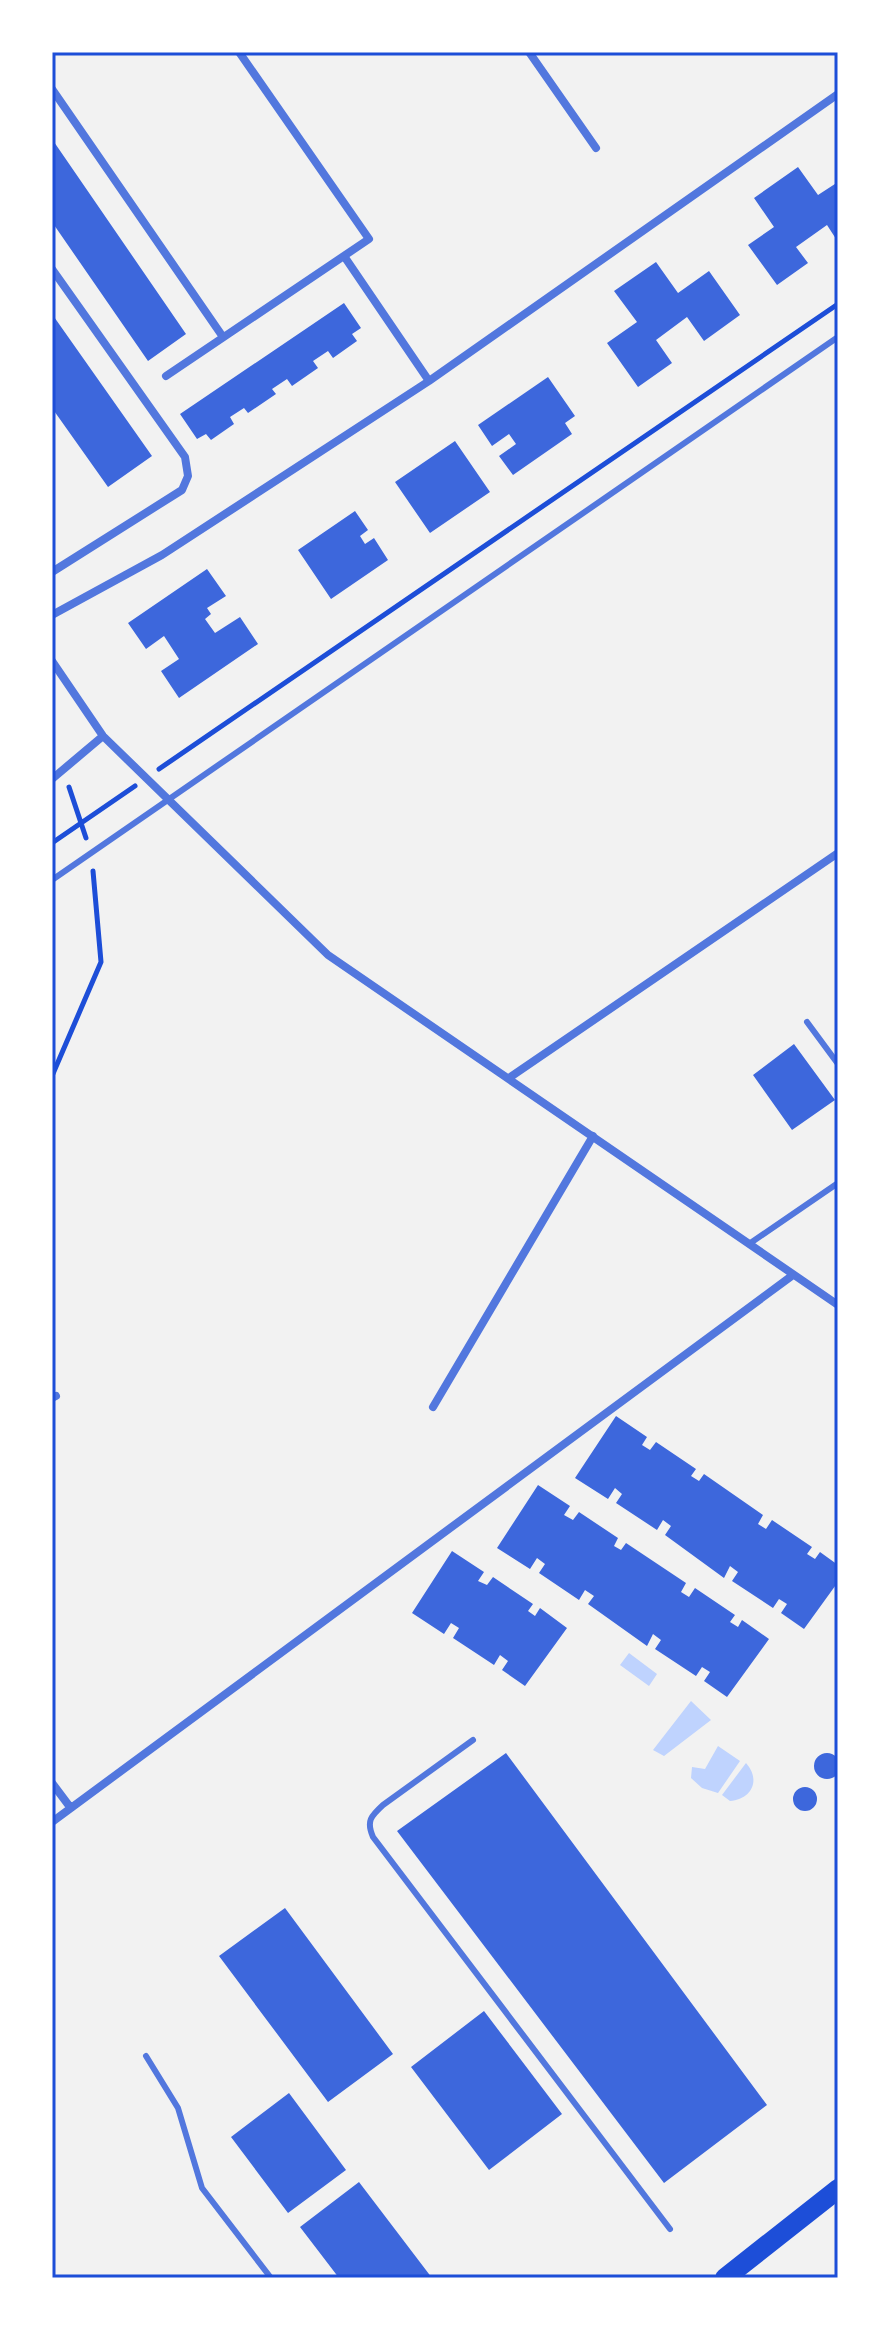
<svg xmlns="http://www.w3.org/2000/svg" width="890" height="2330" font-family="'DM Sans',sans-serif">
<rect width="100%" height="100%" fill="#f2f2f2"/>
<!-- water -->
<path fill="#bfd3fe" d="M 629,1653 L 657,1674 L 649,1686 L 620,1665 Z
M 691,1701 L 711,1720 L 664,1756 L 653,1750 Z
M 718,1746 L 740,1761 L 718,1793 L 702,1788 L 691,1778 L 692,1767 L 705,1769 Z
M 746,1763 C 761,1780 752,1799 730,1801 L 722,1795 Z"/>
<!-- building -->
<path fill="#3d67dc" d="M 52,139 L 186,334 L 148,361 L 52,222 Z
M 798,167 L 818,195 L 838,182 L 838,242 L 827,225 L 796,247 L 808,263 L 777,285 L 748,245 L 774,227 L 754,198 Z
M 656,262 L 678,293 L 709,271 L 740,315 L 704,341 L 687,317 L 656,340 L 672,363 L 638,387 L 607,343 L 637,322 L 614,291 Z
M 344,303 L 361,328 L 352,334 L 357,341 L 333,358 L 328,351 L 313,361 L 318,368 L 292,386 L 287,379 L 272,389 L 276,394 L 248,413 L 244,408 L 230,417 L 234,424 L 211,440 L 206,434 L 197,439 L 180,414 Z
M 52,314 L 152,456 L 108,487 L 52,408 Z
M 548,377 L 575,416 L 565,423 L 572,434 L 513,475 L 499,456 L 516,444 L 509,434 L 492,446 L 478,425 Z
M 455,441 L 490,492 L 430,533 L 395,482 Z
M 355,511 L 368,530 L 360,536 L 365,544 L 374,538 L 388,560 L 331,599 L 298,550 Z
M 207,569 L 226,596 L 207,608 L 211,614 L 205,619 L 215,633 L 240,617 L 258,644 L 179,698 L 161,671 L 179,659 L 164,636 L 146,649 L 128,623 Z
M 794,1044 L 835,1100 L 792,1130 L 753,1075 Z
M 616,1416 L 647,1437 L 642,1445 L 650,1450 L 656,1442 L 696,1469 L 691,1476 L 699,1481 L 704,1474 L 763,1515 L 758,1524 L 766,1529 L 772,1520 L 812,1547 L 807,1554 L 815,1559 L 820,1552 L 838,1565 L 838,1582 L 804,1629 L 781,1613 L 787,1604 L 779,1599 L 773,1608 L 732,1581 L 738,1572 L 730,1566 L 724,1578 L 665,1535 L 671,1526 L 663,1520 L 657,1530 L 616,1503 L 622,1494 L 615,1488 L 608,1499 L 575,1478 Z
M 538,1485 L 570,1506 L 564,1515 L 573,1520 L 579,1512 L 618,1538 L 614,1546 L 621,1550 L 626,1543 L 686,1583 L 681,1592 L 689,1597 L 695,1588 L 735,1615 L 730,1622 L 738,1627 L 742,1620 L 769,1639 L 727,1697 L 704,1681 L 710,1672 L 702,1667 L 696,1676 L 655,1649 L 661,1640 L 653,1634 L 647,1646 L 588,1604 L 594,1596 L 585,1590 L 579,1600 L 539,1573 L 545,1564 L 537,1558 L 530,1569 L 497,1548 Z
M 452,1551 L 484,1572 L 478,1581 L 487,1585 L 493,1577 L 533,1604 L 528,1611 L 535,1616 L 540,1608 L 567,1628 L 525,1686 L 502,1670 L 508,1661 L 500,1655 L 494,1665 L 453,1638 L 459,1628 L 451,1623 L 444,1634 L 412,1613 Z
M 506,1753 L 767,2105 L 664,2183 L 397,1831 Z
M814 1766a13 13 0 1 1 26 0a13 13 0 1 1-26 0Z
M793 1799a12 12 0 1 1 24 0a12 12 0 1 1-24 0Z
M 285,1908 L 393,2054 L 328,2102 L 219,1956 Z
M 484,2011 L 562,2114 L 489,2170 L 411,2067 Z
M 289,2093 L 346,2170 L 288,2213 L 231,2137 Z
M 359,2182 L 432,2278 L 339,2278 L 300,2227 Z"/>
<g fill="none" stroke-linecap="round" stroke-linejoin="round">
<!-- path -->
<path stroke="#1d4ed8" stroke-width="5" d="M 159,769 L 838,304
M 69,787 L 86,838
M 52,843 L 135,786
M 52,1076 L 101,962 L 93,871"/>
<!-- service -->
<path stroke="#5277de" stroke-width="6" d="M 52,880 L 838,337
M 807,1022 L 838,1064
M 749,1244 L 838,1183
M 473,1740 L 383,1805 C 371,1816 366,1821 373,1837 L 670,2229
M 146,2056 L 178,2108 L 202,2188 L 271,2278"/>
<!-- minor -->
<path stroke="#5277de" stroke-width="8" d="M 529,52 L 596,148
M 52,89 L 223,337
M 344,256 L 429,381
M 52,269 L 185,457 L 188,476 L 182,490 L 52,572
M 166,376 L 369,239 L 239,52
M 52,615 L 162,555 L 429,381 L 838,94
M 52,661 L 103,736 L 328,955 L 838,1305
M 52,779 L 103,736
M 509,1078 L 838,853
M 52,1398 L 56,1396
M 433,1407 L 593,1136
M 52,1783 L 70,1807
M 52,1822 L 793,1275"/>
<!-- primary -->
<path stroke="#1d4ed8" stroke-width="20" d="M 725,2278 L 838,2189"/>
</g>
<!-- border -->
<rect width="890" height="2330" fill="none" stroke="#ffffff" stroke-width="108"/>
<rect x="54" y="54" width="782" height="2222" fill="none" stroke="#1d4ed8" stroke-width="3"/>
</svg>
